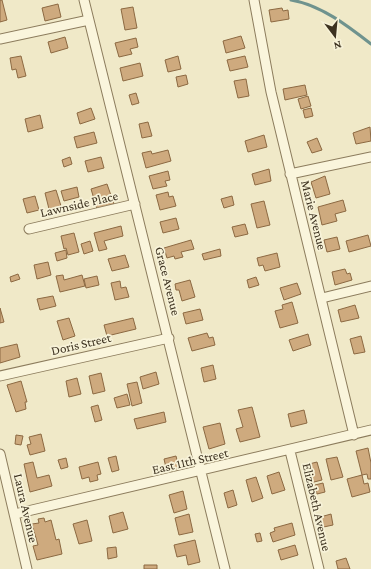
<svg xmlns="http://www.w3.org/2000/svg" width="371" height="569" font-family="'Crimson Pro',serif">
<rect width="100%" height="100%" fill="#f0e9c8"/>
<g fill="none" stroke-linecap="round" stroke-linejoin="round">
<!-- stream -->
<path stroke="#6f938e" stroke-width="3" d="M 291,0 C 321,5 348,26 371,44"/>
</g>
<!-- building -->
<path fill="#ceaa7e" stroke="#8c6942" d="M 0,0 L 2,0 L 7,20 L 0,22 Z
M 58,4 L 61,17 L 45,21 L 42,8 Z
M 133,7 L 137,28 L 125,30 L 121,9 Z
M 282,8 L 283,11 L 288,10 L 289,19 L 271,22 L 269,10 Z
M 241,36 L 245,48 L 226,53 L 223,41 Z
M 65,37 L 68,48 L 51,53 L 48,42 Z
M 136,38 L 138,47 L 130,49 L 132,54 L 119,57 L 115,43 Z
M 21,56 L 26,76 L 18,78 L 16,69 L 12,70 L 10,58 Z
M 178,56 L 181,69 L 168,72 L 165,60 Z
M 245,56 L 248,67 L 230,71 L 227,60 Z
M 140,63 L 143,76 L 123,81 L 120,68 Z
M 186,75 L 188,84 L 178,87 L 176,77 Z
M 246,79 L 249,96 L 238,98 L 234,81 Z
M 305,85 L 307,95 L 285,100 L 283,89 Z
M 136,93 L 139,103 L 132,105 L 129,95 Z
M 308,96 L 311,106 L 301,109 L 298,99 Z
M 91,108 L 95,119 L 80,124 L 77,113 Z
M 311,108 L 313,116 L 305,118 L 303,110 Z
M 40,115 L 43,128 L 28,132 L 25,119 Z
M 148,122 L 152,136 L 142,138 L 139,124 Z
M 370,127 L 371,141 L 356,144 L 353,133 Z
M 94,132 L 97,143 L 77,148 L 74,137 Z
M 264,135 L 267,147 L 248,152 L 245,141 Z
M 317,138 L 322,150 L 312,153 L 307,142 Z
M 168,150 L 171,161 L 146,168 L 142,153 L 151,151 L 152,154 Z
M 70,157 L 72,164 L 64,167 L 62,160 Z
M 101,157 L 104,168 L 88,172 L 85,161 Z
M 269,169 L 271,181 L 255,185 L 252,174 Z
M 168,171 L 170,180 L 165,181 L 167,186 L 153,189 L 149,176 Z
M 325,176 L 330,194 L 316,198 L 311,182 Z
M 107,184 L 114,204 L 97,209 L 91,189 Z
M 77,187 L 79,197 L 64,201 L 61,191 Z
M 56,190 L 61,206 L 49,209 L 45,193 Z
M 168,192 L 169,197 L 173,196 L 176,206 L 160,210 L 156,195 Z
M 35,196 L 39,210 L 27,213 L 23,199 Z
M 232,196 L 234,205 L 224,208 L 221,199 Z
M 343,200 L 346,211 L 335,214 L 337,221 L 322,225 L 318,207 Z
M 264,201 L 270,225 L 257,228 L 251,204 Z
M 176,218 L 179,229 L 163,233 L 160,222 Z
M 245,224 L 248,234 L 235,237 L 232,227 Z
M 121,226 L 123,236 L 104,241 L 107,249 L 99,251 L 94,233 Z
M 74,233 L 79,252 L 68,255 L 66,248 L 64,249 L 61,236 Z
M 368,235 L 371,246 L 349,252 L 346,241 Z
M 337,237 L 340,249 L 327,252 L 324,240 Z
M 191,240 L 194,249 L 181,252 L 183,257 L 175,259 L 174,256 L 167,258 L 164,248 Z
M 90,241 L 93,251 L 84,254 L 81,244 Z
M 220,249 L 221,256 L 204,260 L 202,254 Z
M 66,250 L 67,258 L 57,261 L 55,253 Z
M 277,253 L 280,267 L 265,271 L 263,265 L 259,266 L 257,258 Z
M 125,255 L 129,267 L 112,271 L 108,259 Z
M 48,262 L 51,275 L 37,279 L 34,265 Z
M 345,269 L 347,274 L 350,273 L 352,280 L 335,285 L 332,272 Z
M 18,274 L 20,279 L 11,282 L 10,277 Z
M 63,275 L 64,280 L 82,275 L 85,286 L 60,292 L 56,276 Z
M 97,276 L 99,285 L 86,288 L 84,279 Z
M 256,277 L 259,285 L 249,288 L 247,280 Z
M 190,280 L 195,297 L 182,301 L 179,290 L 176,290 L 175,284 Z
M 120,281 L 121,288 L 126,287 L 129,297 L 115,300 L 111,283 Z
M 297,283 L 301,294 L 284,300 L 280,288 Z
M 53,296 L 56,306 L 40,310 L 37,299 Z
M 292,302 L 298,323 L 280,328 L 275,311 L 283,309 L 282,305 Z
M 355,305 L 359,318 L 341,322 L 338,310 Z
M 0,308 L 4,322 L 0,323 Z
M 200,309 L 203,320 L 186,324 L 183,313 Z
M 69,318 L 75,336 L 63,340 L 57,321 Z
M 133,318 L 136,329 L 107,336 L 104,325 Z
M 207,333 L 209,338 L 213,337 L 215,345 L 192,351 L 188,338 Z
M 308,334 L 311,345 L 293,351 L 289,340 Z
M 361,336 L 365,352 L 354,354 L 350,339 Z
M 17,344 L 20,357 L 0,363 L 0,348 Z
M 213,365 L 216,379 L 204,382 L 201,368 Z
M 156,372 L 159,384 L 143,389 L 140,377 Z
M 101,373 L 105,391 L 93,394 L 89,376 Z
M 77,378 L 81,394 L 69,397 L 66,381 Z
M 21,381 L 27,402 L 25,402 L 26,409 L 16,412 L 7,385 Z
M 137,382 L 142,403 L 132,406 L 127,384 Z
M 127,394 L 130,405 L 117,408 L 114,398 Z
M 98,405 L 102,420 L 95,422 L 91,407 Z
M 252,407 L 260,437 L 240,442 L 236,429 L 243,427 L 238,410 Z
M 304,410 L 307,423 L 291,427 L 288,414 Z
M 164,412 L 166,422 L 137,429 L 134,419 Z
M 220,423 L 225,444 L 209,449 L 203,427 Z
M 41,434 L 45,451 L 30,455 L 27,445 L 31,444 L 29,437 Z
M 16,435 L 23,436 L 21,445 L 15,444 Z
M 368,448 L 371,463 L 371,479 L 368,479 L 367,474 L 362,475 L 356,451 Z
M 116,456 L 119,470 L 112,472 L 108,458 Z
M 176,456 L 179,468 L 167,472 L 164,459 Z
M 337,457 L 343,477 L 331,480 L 326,459 Z
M 66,458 L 68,467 L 61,469 L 58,460 Z
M 33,462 L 37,478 L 49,475 L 52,486 L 30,492 L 24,464 Z
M 98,462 L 101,474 L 97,475 L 98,480 L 90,482 L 89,477 L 82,479 L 79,467 Z
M 317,462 L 322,480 L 310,483 L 305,465 Z
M 279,472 L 285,490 L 272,494 L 267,476 Z
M 362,475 L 364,484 L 368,483 L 370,492 L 352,497 L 347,479 Z
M 256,477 L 263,498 L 252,502 L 246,480 Z
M 323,483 L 325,492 L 317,494 L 315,485 Z
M 233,490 L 237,505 L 228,508 L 224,493 Z
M 183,491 L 187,509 L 174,513 L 169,495 Z
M 123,512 L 128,529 L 113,533 L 109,516 Z
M 189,514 L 193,532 L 179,535 L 175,518 Z
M 331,514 L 333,525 L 319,528 L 317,518 Z
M 44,518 L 45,522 L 51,520 L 56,540 L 59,539 L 62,554 L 37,560 L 33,546 L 38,545 L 32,524 L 39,523 L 38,519 Z
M 87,520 L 92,541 L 79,544 L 73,524 Z
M 292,523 L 295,535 L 273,542 L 270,533 L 275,531 L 274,528 Z
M 260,533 L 262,541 L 257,542 L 255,534 Z
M 195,540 L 200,562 L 188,565 L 186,555 L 177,557 L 174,545 Z
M 295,545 L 298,555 L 281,560 L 278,550 Z
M 116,547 L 117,557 L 108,559 L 107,548 Z
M 346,558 L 350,569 L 338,569 L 336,561 Z
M 144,565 L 157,565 L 157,569 L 144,569 Z"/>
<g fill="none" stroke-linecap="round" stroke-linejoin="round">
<!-- minor casing -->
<g stroke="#8c7c5d" stroke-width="11">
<path id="minor" d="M 84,0 L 225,569
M 254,0 L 271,92 L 354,435
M 0,39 L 89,20
M 290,174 L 371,157
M 29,229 L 135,204
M 322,298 L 371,286
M 0,376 L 169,338
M 290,451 L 319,569
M 0,454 L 27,569
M 15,514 L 371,430"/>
</g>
<!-- minor -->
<use href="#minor" stroke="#faf5dc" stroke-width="9"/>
</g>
<g text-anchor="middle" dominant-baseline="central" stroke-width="3.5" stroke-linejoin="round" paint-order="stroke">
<!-- street labels -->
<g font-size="13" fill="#3d3220" stroke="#f7f2d8">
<text transform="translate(79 204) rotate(-13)">Lawnside Place</text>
<text transform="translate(314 215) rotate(76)">Marie Avenue</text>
<text transform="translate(168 281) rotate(76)">Grace Avenue</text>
<text transform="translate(81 344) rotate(-13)">Doris Street</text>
<text transform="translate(190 461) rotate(-13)">East 11th Street</text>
<text transform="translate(317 507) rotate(77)">Elizabeth Avenue</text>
<text transform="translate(26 508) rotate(77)">Laura Avenue</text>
</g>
</g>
<!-- north arrow -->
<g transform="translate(335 36) rotate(164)" stroke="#f7f2d8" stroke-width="3" paint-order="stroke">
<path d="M0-3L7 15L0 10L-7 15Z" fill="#3d3220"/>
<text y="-6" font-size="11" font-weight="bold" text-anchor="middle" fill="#3d3220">N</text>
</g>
</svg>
